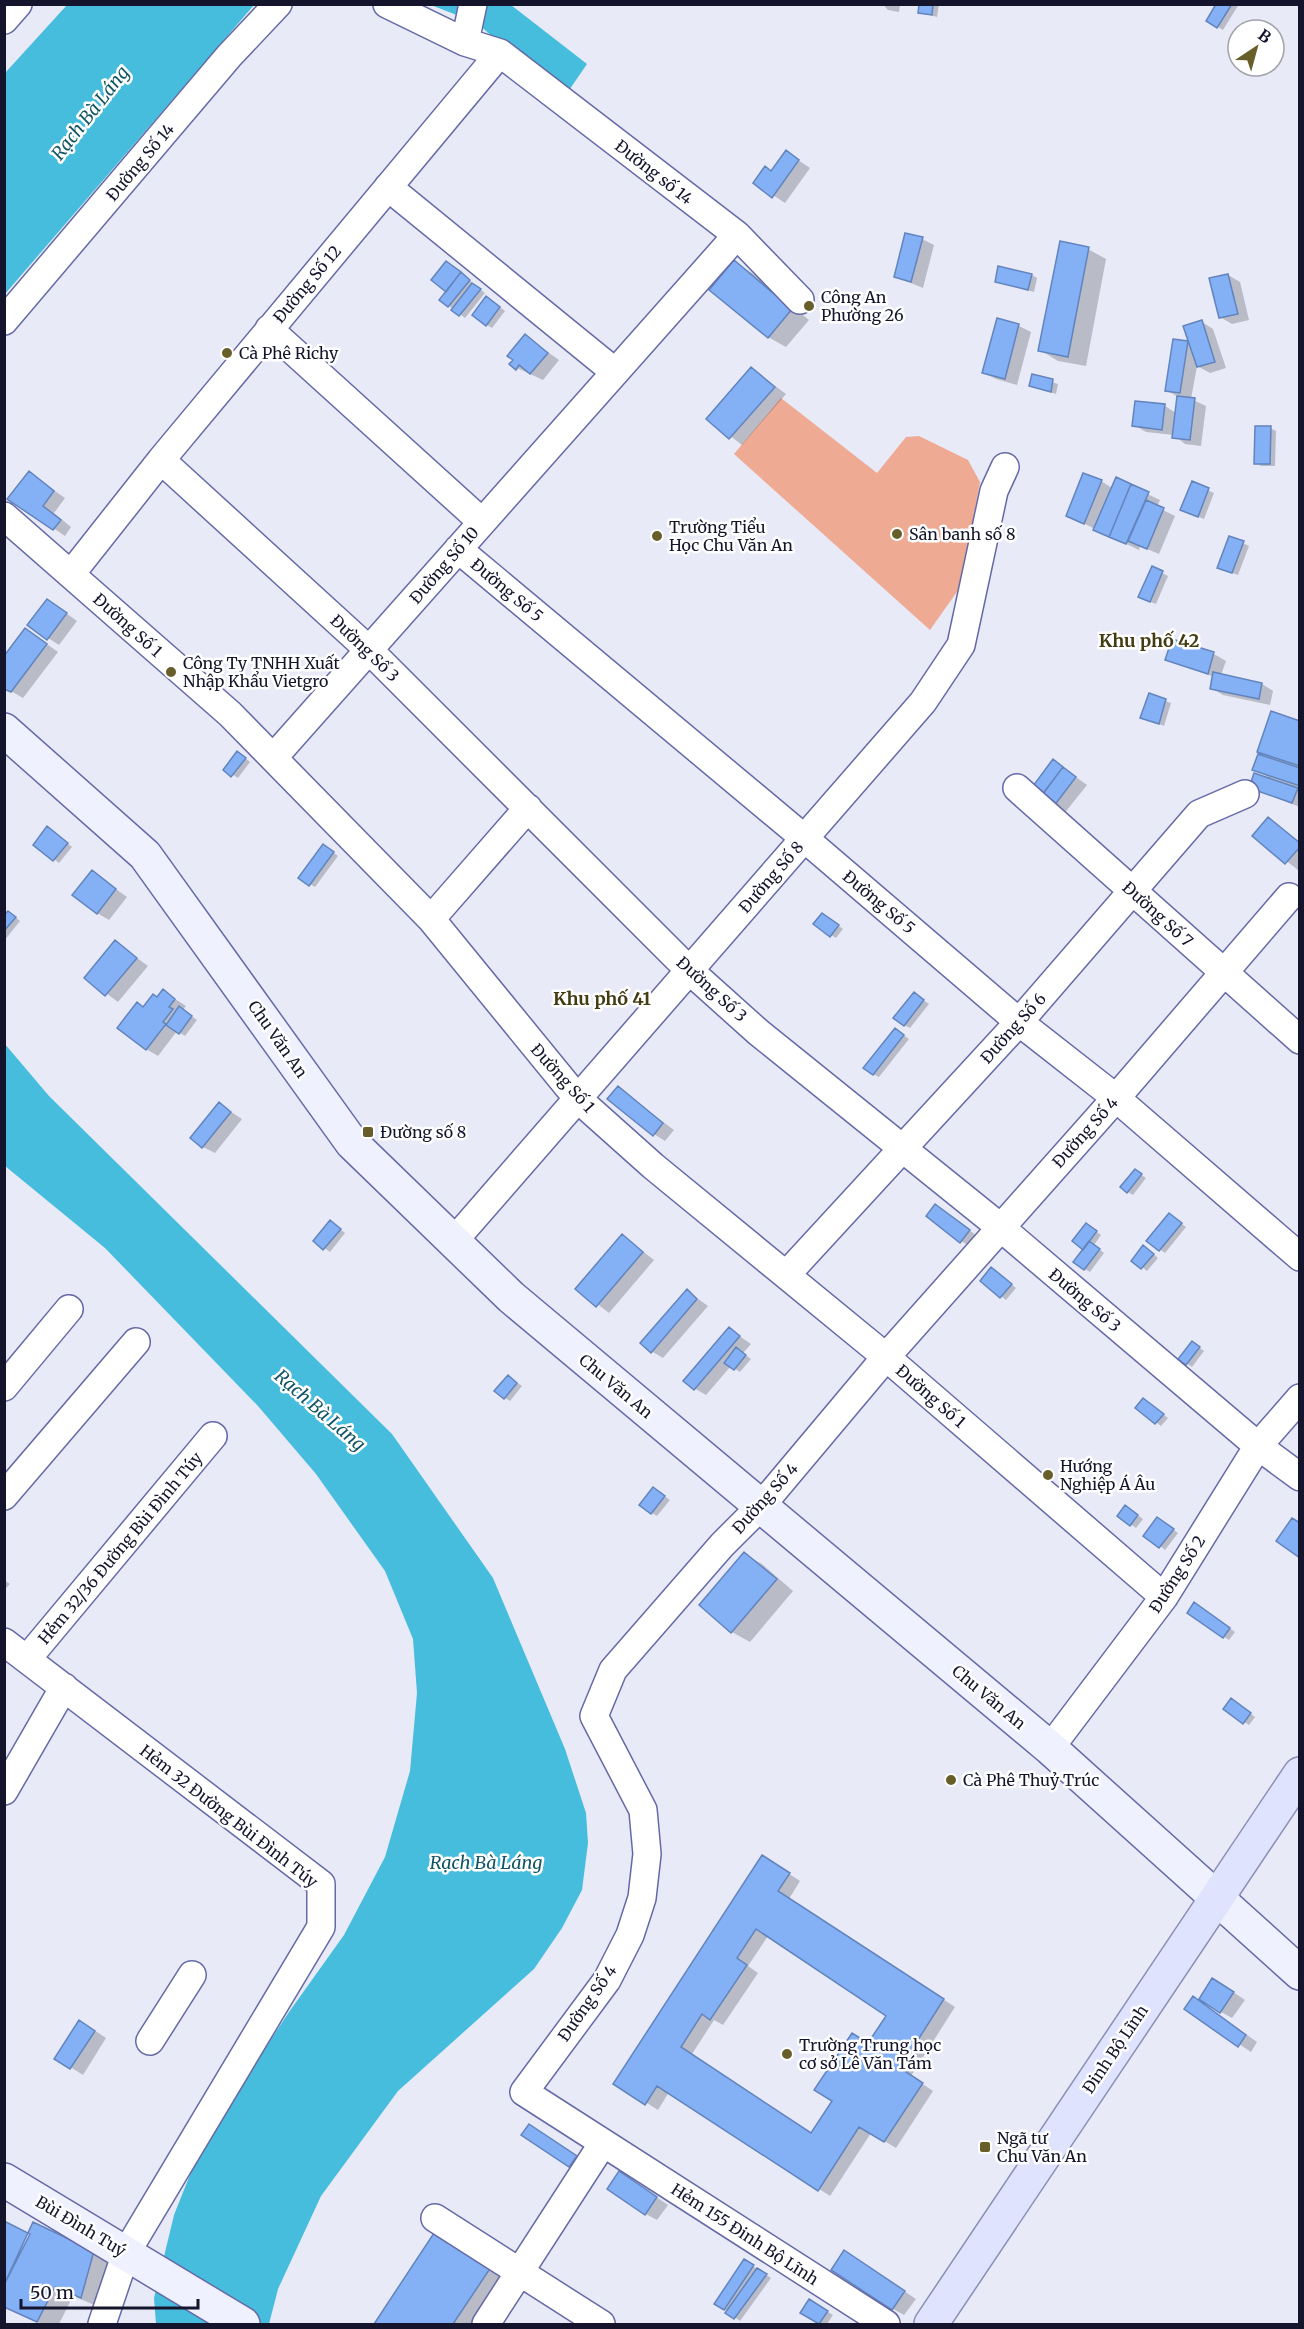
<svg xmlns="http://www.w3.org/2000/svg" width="1304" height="2329" font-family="Merriweather,serif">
<rect width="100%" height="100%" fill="#e8eaf8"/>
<!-- green -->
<path fill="#eeaa93" d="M 781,398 L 877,473 L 906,437 L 919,436 L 968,460 L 980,482 L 961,586 L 930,630 L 734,454 Z"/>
<!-- water -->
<path fill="#47bddd" d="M 67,5 L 254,5 L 5,294 L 5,73 Z
M 431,5 L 511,5 L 587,64 L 563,99 L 477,23 Z
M 4,1043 L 49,1096 L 392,1434 L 493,1578 L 565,1749 L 586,1813 L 588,1843 L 582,1890 L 562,1928 L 534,1969 L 398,2091 L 321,2196 L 278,2289 L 269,2324 L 156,2324 L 154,2298 L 174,2215 L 203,2142 L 289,2012 L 344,1935 L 385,1857 L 410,1771 L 417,1693 L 413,1639 L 385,1571 L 316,1474 L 258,1406 L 105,1248 L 5,1166 Z"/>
<!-- shadow -->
<path fill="#0003" fill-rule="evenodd" d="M 883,4 L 900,4 L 899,12 L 888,10 Z
M 920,4 L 939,4 L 937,17 L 919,12 Z
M 1218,4 L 1239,4 L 1223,30 L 1208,21 Z
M 786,152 L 810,168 L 785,203 L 755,183 L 772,172 Z
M 922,239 L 934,245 L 923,288 L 896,277 Z
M 1088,249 L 1106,259 L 1086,366 L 1058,361 L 1040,350 Z
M 734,262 L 752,273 L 809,320 L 786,347 L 768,337 Z
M 452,266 L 485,293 L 465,318 L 441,300 L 448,291 Z
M 1032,275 L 1037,278 L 1034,292 L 996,281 Z
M 1228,275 L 1240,282 L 1249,320 L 1232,324 L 1220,317 Z
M 492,301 L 505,311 L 492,328 L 487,325 Z
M 998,320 L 1019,326 L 1031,332 L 1017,385 L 996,379 L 984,373 Z
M 1202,322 L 1213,329 L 1226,368 L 1210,373 L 1197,366 L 1191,399 L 1206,406 L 1201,446 L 1185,444 L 1174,435 L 1146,432 L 1134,425 L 1165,406 L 1176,413 L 1178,397 L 1166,390 L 1188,343 L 1191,345 Z
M 525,336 L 559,360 L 543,380 L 517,368 Z
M 752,369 L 786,394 L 742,445 L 708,419 Z
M 1033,376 L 1058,384 L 1056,394 L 1030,386 Z
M 1270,428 L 1276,431 L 1275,466 L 1261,466 L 1256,463 Z
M 29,473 L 65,498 L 54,513 L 71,527 L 65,536 L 9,498 Z
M 1116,479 L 1160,500 L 1157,507 L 1175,516 L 1159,554 L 1140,546 L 1139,550 L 1068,516 L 1101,481 L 1112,488 Z
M 1192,483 L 1214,493 L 1204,519 L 1187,512 Z
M 1230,537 L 1249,546 L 1238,575 L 1224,570 Z
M 1152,568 L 1168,576 L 1156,604 L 1145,600 Z
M 59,608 L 77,621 L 59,645 L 48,638 Z
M 37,637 L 58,652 L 23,698 L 4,687 Z
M 1173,641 L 1214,654 L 1226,661 L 1221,675 L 1262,684 L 1273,691 L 1270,705 L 1223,695 L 1211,688 L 1214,677 L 1167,659 Z
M 1149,695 L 1171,703 L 1164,726 L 1142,717 Z
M 1300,723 L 1300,788 L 1295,788 L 1300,790 L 1300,807 L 1250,788 L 1270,778 L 1254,769 L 1272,759 L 1259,751 Z
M 243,756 L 250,762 L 238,778 L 225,770 Z
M 1069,772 L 1087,785 L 1063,815 L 1052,808 Z
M 1268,819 L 1300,842 L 1298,870 L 1254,836 Z
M 53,831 L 72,847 L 59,863 L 35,845 Z
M 329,849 L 338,856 L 315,887 L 310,884 Z
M 92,872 L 127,897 L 109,920 L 97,913 Z
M 14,916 L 20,921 L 4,941 L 4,918 Z
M 828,918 L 843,929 L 836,938 L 831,935 Z
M 115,942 L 148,966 L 118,1002 L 86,978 Z
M 163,991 L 186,1006 L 183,1010 L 197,1020 L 185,1036 L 177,1031 L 158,1056 L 146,1049 L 144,1008 Z
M 919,997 L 929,1004 L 910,1028 L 904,1025 Z
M 901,1033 L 909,1039 L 879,1077 L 873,1074 Z
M 618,1088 L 674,1130 L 665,1141 L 654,1134 Z
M 219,1104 L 242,1119 L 215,1153 L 203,1147 Z
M 1140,1174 L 1146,1178 L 1133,1195 L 1128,1192 Z
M 936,1206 L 980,1238 L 973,1248 L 961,1241 Z
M 1174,1218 L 1186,1227 L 1165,1253 L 1148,1241 Z
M 335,1225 L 345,1233 L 330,1252 L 315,1241 Z
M 1091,1228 L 1101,1235 L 1094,1245 L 1104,1253 L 1090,1272 L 1085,1269 L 1085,1250 Z
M 623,1236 L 654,1260 L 609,1313 L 577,1288 Z
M 1149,1250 L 1158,1258 L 1147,1271 L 1133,1260 Z
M 997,1272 L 1016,1288 L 1006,1300 L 982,1281 Z
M 687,1291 L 708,1306 L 663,1358 L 651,1351 Z
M 729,1329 L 751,1344 L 743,1353 L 751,1359 L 740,1372 L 731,1366 L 706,1395 L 694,1388 Z
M 1197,1346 L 1204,1351 L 1192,1367 L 1180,1359 Z
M 509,1377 L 522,1386 L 510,1401 L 505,1398 Z
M 1144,1399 L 1168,1418 L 1161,1426 L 1137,1407 Z
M 659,1492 L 670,1500 L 657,1516 L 652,1513 Z
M 1131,1510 L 1143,1519 L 1136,1528 L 1119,1516 Z
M 1163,1522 L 1178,1533 L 1165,1550 L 1160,1546 Z
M 744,1554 L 762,1564 L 793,1591 L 750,1642 L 732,1632 L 701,1605 Z
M 4,1580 L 10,1584 L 4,1590 Z
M 1200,1607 L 1235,1632 L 1229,1640 L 1224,1637 Z
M 1236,1703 L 1255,1717 L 1249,1725 L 1225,1709 Z
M 774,1864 L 800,1881 L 789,1899 L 955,2007 L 911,2076 L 933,2091 L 896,2148 L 871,2133 L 830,2196 L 669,2092 L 658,2110 L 615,2083 ZM 768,1936 L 889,2016 L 812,2134 L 692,2054 L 714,2020 L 723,2025 L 758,1973 L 748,1966 Z
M 1224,1986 L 1245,2000 L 1232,2018 L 1221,2012 Z
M 1205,2005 L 1257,2042 L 1251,2052 L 1186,2009 Z
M 91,2028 L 106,2038 L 83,2075 L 56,2058 Z
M 541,2133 L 588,2163 L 582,2173 L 523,2135 Z
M 631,2180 L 668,2205 L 657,2220 L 646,2214 Z
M 436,2232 L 514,2282 L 486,2324 L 376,2324 Z
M 31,2236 L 94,2252 L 112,2263 L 99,2307 L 73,2296 L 59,2324 L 42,2324 L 4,2307 Z
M 856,2259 L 916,2299 L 904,2315 L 893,2309 Z
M 745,2261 L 771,2278 L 740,2321 L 716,2303 Z
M 815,2304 L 833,2315 L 827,2324 L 820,2324 L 802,2313 Z"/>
<!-- building -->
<path fill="#84b0f6" stroke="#6284bc" stroke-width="1.5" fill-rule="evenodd" d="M 919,4 L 933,4 L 932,15 L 918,13 Z
M 1216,4 L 1232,4 L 1217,28 L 1206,21 Z
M 786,150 L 799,160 L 772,198 L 753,183 L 765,166 L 771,171 Z
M 905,233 L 923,237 L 911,282 L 894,277 Z
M 1060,241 L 1089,247 L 1068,357 L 1038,351 Z
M 734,260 L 792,309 L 768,338 L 709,290 Z
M 446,261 L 461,272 L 446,292 L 431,280 Z
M 998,266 L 1032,274 L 1028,290 L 995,282 Z
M 461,272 L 470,280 L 448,307 L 439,300 Z
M 1228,274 L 1238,314 L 1219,318 L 1209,278 Z
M 472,283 L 481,289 L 459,316 L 451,310 Z
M 486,296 L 500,307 L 486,326 L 472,315 Z
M 997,318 L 1019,324 L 1005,379 L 982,373 Z
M 1202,320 L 1215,362 L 1197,367 L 1183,326 Z
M 525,334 L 548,353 L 530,374 L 519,365 L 516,370 L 509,364 L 513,360 L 507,356 Z
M 1173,339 L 1188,341 L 1180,393 L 1165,391 Z
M 751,367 L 775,387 L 729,439 L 706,419 Z
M 1032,374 L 1053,379 L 1051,392 L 1029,386 Z
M 1177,396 L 1195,398 L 1190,440 L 1172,438 Z
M 1135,401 L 1165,404 L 1162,430 L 1132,426 Z
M 1255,426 L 1271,426 L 1270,464 L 1254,464 Z
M 29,471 L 54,491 L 43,506 L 61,520 L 53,530 L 7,499 Z
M 1083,473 L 1102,480 L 1084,524 L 1066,516 Z
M 1116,477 L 1131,484 L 1109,537 L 1093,530 Z
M 1192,481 L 1209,488 L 1198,517 L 1180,510 Z
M 1131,484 L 1149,492 L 1126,544 L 1109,537 Z
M 1146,500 L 1164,508 L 1147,549 L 1128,541 Z
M 1229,536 L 1244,541 L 1232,573 L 1217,568 Z
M 1152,566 L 1163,571 L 1150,602 L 1138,597 Z
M 47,599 L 67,613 L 47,640 L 27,625 Z
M 25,628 L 47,644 L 11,692 L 4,689 L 4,656 Z
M 1172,639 L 1214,652 L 1208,674 L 1165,660 Z
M 1213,672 L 1262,683 L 1259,699 L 1210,689 Z
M 1149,693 L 1166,699 L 1159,724 L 1140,718 Z
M 1271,711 L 1300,721 L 1300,766 L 1257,752 Z
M 237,751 L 246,758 L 231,777 L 223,770 Z
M 1258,754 L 1300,768 L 1300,786 L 1252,770 Z
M 1053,759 L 1063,767 L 1043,794 L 1033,786 Z
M 1063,767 L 1076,777 L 1051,810 L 1038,800 Z
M 1254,773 L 1298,788 L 1292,803 L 1249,788 Z
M 1268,817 L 1300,843 L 1300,847 L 1285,864 L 1252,836 Z
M 47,826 L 68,843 L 53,861 L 33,845 Z
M 323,844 L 334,852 L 309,886 L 298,878 Z
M 92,870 L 116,889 L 97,914 L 72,895 Z
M 8,911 L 16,917 L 4,931 L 4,915 Z
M 822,913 L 839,925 L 830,937 L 813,924 Z
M 115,940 L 137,958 L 105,996 L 84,978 Z
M 163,989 L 175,999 L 169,1007 L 173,1009 L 163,1022 L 166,1024 L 146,1050 L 117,1028 L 137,1002 L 143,1007 L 153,994 L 157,997 Z
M 914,992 L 924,1000 L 904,1026 L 893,1018 Z
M 179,1006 L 192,1016 L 179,1034 L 166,1025 Z
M 895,1028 L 904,1035 L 873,1075 L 863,1068 Z
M 618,1086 L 663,1123 L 653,1136 L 607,1099 Z
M 219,1102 L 231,1112 L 202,1148 L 190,1138 Z
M 1135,1169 L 1142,1174 L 1127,1193 L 1120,1187 Z
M 935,1204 L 970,1230 L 960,1243 L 926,1216 Z
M 1169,1213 L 1182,1223 L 1159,1251 L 1146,1241 Z
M 330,1220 L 341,1229 L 323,1250 L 313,1241 Z
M 1086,1223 L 1097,1231 L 1083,1250 L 1072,1241 Z
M 622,1234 L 643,1252 L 596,1307 L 575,1289 Z
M 1089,1241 L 1100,1249 L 1084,1270 L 1073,1262 Z
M 1143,1245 L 1154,1254 L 1141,1269 L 1131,1261 Z
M 991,1267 L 1012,1284 L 1000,1298 L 980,1281 Z
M 687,1289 L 697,1299 L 651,1353 L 640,1343 Z
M 729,1327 L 740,1336 L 694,1390 L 683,1381 Z
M 1192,1341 L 1200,1347 L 1186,1365 L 1178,1359 Z
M 736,1347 L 746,1355 L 734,1370 L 724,1363 Z
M 508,1375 L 517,1383 L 504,1399 L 494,1391 Z
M 1143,1398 L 1164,1414 L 1155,1424 L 1135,1408 Z
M 653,1487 L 665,1496 L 651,1514 L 639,1505 Z
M 1125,1505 L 1138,1515 L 1130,1526 L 1117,1516 Z
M 1157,1517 L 1174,1529 L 1159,1548 L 1143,1536 Z
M 1292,1518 L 1300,1523 L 1300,1558 L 1276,1541 Z
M 744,1552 L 777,1579 L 731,1633 L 699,1605 Z
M 1194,1602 L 1230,1628 L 1223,1638 L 1187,1613 Z
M 1231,1698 L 1251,1713 L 1243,1724 L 1223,1709 Z
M 762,1855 L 790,1873 L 778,1891 L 944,1999 L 900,2068 L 923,2083 L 884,2142 L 859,2127 L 818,2191 L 657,2086 L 645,2105 L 613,2084 ZM 756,1929 L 886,2016 L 868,2043 L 852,2033 L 814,2090 L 832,2101 L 811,2133 L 681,2047 L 702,2014 L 710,2020 L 747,1965 L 737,1958 Z
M 1212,1978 L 1234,1992 L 1220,2013 L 1199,1999 Z
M 1193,1996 L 1246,2035 L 1238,2047 L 1184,2009 Z
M 79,2020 L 95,2031 L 70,2069 L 54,2059 Z
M 529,2124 L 577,2156 L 569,2167 L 521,2135 Z
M 619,2171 L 657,2197 L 645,2215 L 607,2189 Z
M 4,2221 L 30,2234 L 4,2285 Z
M 33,2222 L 94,2251 L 81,2298 L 55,2287 L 37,2322 L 4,2307 L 4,2285 Z
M 436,2230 L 491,2267 L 453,2324 L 374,2324 Z
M 844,2250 L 905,2291 L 892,2310 L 831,2270 Z
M 744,2259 L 754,2265 L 724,2310 L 714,2304 Z
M 757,2268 L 767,2274 L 734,2319 L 725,2313 Z
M 809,2299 L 828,2311 L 819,2324 L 800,2313 Z"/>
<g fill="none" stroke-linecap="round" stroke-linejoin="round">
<!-- street casing -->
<g stroke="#656aa6" stroke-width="30">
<path id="street" d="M 4,20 L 18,4
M 465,42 L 473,4
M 500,53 L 737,235 L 800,300
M 388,187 L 615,372
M 4,321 L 229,56 L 278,4
M 269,329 L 482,522
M 161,460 L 369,650 L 690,971 L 758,1032 L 1000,1227 L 1258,1446 L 1300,1477
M 4,516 L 230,714 L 431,919 L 578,1099 L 653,1166 L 886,1357 L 1164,1597
M 458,549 L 804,838 L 1019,1022 L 1116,1098 L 1300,1257
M 71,574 L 161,460 L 500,53 L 465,42 L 387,4
M 273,758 L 737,235
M 1017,788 L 1300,1040
M 431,919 L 528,808
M 452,1243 L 923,702 L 961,645 L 994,491 L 1005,467
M 787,1274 L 1019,1022 L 1199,814 L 1245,794
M 4,1387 L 69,1309
M 4,1496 L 136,1342
M 4,1642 L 321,1884 L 321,1927 L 126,2253 L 102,2324
M 27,1659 L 213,1436
M 1050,1748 L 1164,1597 L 1258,1446 L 1300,1398
M 4,1791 L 64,1687
M 150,2041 L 192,1975
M 435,2218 L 601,2324
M 486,2324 L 603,2143
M 886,2324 L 524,2092 L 607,1980 L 630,1935 L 642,1898 L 647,1854 L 643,1810 L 594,1716 L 613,1670 L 722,1545 L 760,1507 L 886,1357 L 1116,1098 L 1289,897"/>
</g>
<!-- secondary casing -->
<g stroke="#656aa6" stroke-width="36">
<path id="secondary" d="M 4,730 L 145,855 L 352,1143 L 511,1297 L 1050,1748 L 1300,1973
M 4,2180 L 243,2324"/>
</g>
<!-- primary casing -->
<g stroke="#8a8fb4" stroke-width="36">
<path id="primary" d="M 931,2324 L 1300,1774"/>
</g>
<!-- street -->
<use href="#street" stroke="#fff" stroke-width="27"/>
<!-- secondary -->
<use href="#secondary" stroke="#eff1fe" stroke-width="33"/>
<!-- primary -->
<use href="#primary" stroke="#dfe3fe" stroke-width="33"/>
</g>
<!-- markers -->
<g fill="#675e2a" stroke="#fff" stroke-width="2">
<circle cx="809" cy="306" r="6"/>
<circle cx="227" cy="353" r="6"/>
<circle cx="897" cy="534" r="6"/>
<circle cx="657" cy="536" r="6"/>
<circle cx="171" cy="672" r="6"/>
<rect x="362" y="1126" width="12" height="12" rx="3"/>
<circle cx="1048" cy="1475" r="6"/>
<circle cx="951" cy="1780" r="6"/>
<circle cx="787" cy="2054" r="6"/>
<rect x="979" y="2141" width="12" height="12" rx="3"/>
</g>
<g text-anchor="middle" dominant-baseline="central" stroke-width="5" stroke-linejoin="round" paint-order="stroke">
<!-- street labels -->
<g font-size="16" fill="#14152d" stroke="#fff">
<text transform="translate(140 162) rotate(-50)">Đường Số 14</text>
<text transform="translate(654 172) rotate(38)">Đường số 14</text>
<text transform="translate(307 284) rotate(-50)">Đường Số 12</text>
<text transform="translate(444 565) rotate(-49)">Đường Số 10</text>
<text transform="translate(507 590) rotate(40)">Đường Số 5</text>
<text transform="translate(128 625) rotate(42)">Đường Số 1</text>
<text transform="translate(365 648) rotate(44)">Đường Số 3</text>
<text transform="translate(771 877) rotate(-49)">Đường Số 8</text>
<text transform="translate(879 902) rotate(40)">Đường Số 5</text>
<text transform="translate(1158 914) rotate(42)">Đường Số 7</text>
<text transform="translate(712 989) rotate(42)">Đường Số 3</text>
<text transform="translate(1013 1028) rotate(-48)">Đường Số 6</text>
<text transform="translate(278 1039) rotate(55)">Chu Văn An</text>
<text transform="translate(563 1078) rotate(48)">Đường Số 1</text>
<text transform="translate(1085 1132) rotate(-48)">Đường Số 4</text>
<text transform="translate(1085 1300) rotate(40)">Đường Số 3</text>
<text transform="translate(616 1386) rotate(40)">Chu Văn An</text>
<text transform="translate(931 1396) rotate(41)">Đường Số 1</text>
<text transform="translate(765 1498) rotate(-48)">Đường Số 4</text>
<text transform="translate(120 1548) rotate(-50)">Hẻm 32/36 Đường Bùi Đình Túy</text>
<text transform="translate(1177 1574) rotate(-57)">Đường Số 2</text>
<text transform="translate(989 1697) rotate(40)">Chu Văn An</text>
<text transform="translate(229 1816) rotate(38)">Hẻm 32 Đường Bùi Đình Túy</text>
<text transform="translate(587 2003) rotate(-55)">Đường Số 4</text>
<text transform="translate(1115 2049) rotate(-56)">Đinh Bộ Lĩnh</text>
<text transform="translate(81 2226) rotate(31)">Bùi Đình Tuý</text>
<text transform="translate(745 2234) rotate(33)">Hẻm 155 Đinh Bộ Lĩnh</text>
</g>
<!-- poi labels -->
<g font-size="16" fill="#14152d" stroke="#fff" text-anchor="start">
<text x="821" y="297">Công An<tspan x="821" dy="18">Phường 26</tspan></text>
<text x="239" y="353">Cà Phê Richy</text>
<text x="669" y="527">Trường Tiểu<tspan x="669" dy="18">Học Chu Văn An</tspan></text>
<text x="909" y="534">Sân banh số 8</text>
<text x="183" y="663">Công Ty TNHH Xuất<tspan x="183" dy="18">Nhập Khẩu Vietgro</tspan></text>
<text x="380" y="1132">Đường số 8</text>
<text x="1060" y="1466">Hướng<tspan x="1060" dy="18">Nghiệp Á Âu</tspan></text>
<text x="963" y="1780">Cà Phê Thuỷ Trúc</text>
<text x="799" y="2045">Trường Trung học<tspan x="799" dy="18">cơ sở Lê Văn Tám</tspan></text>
<text x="997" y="2138">Ngã tư<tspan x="997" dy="18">Chu Văn An</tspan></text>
</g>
<!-- water labels -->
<g font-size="18" font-style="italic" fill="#115464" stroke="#fff">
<text transform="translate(90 113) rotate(-52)">Rạch Bà Láng</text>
<text transform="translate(320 1410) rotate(41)">Rạch Bà Láng</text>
<text x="486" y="1862">Rạch Bà Láng</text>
</g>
<!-- neighbourhood labels -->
<g font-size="18" font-weight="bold" fill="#433b12" stroke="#fff">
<text x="1149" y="640">Khu phố 42</text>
<text x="602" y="998">Khu phố 41</text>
</g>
</g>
<!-- border -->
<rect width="1304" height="2329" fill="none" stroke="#14152d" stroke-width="12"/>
<!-- north arrow -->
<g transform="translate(1256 48) rotate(36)"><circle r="28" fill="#ffffff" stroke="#a1a1ab" stroke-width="1.5"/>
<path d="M0-4.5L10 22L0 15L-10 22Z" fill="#675e2a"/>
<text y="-9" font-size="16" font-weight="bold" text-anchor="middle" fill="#14152d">B</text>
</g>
<!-- scale -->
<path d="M21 2299v9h177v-9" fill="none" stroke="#14152d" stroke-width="3"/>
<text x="30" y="2299" font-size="18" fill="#14152d" stroke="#ffffff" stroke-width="4.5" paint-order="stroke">50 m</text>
</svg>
